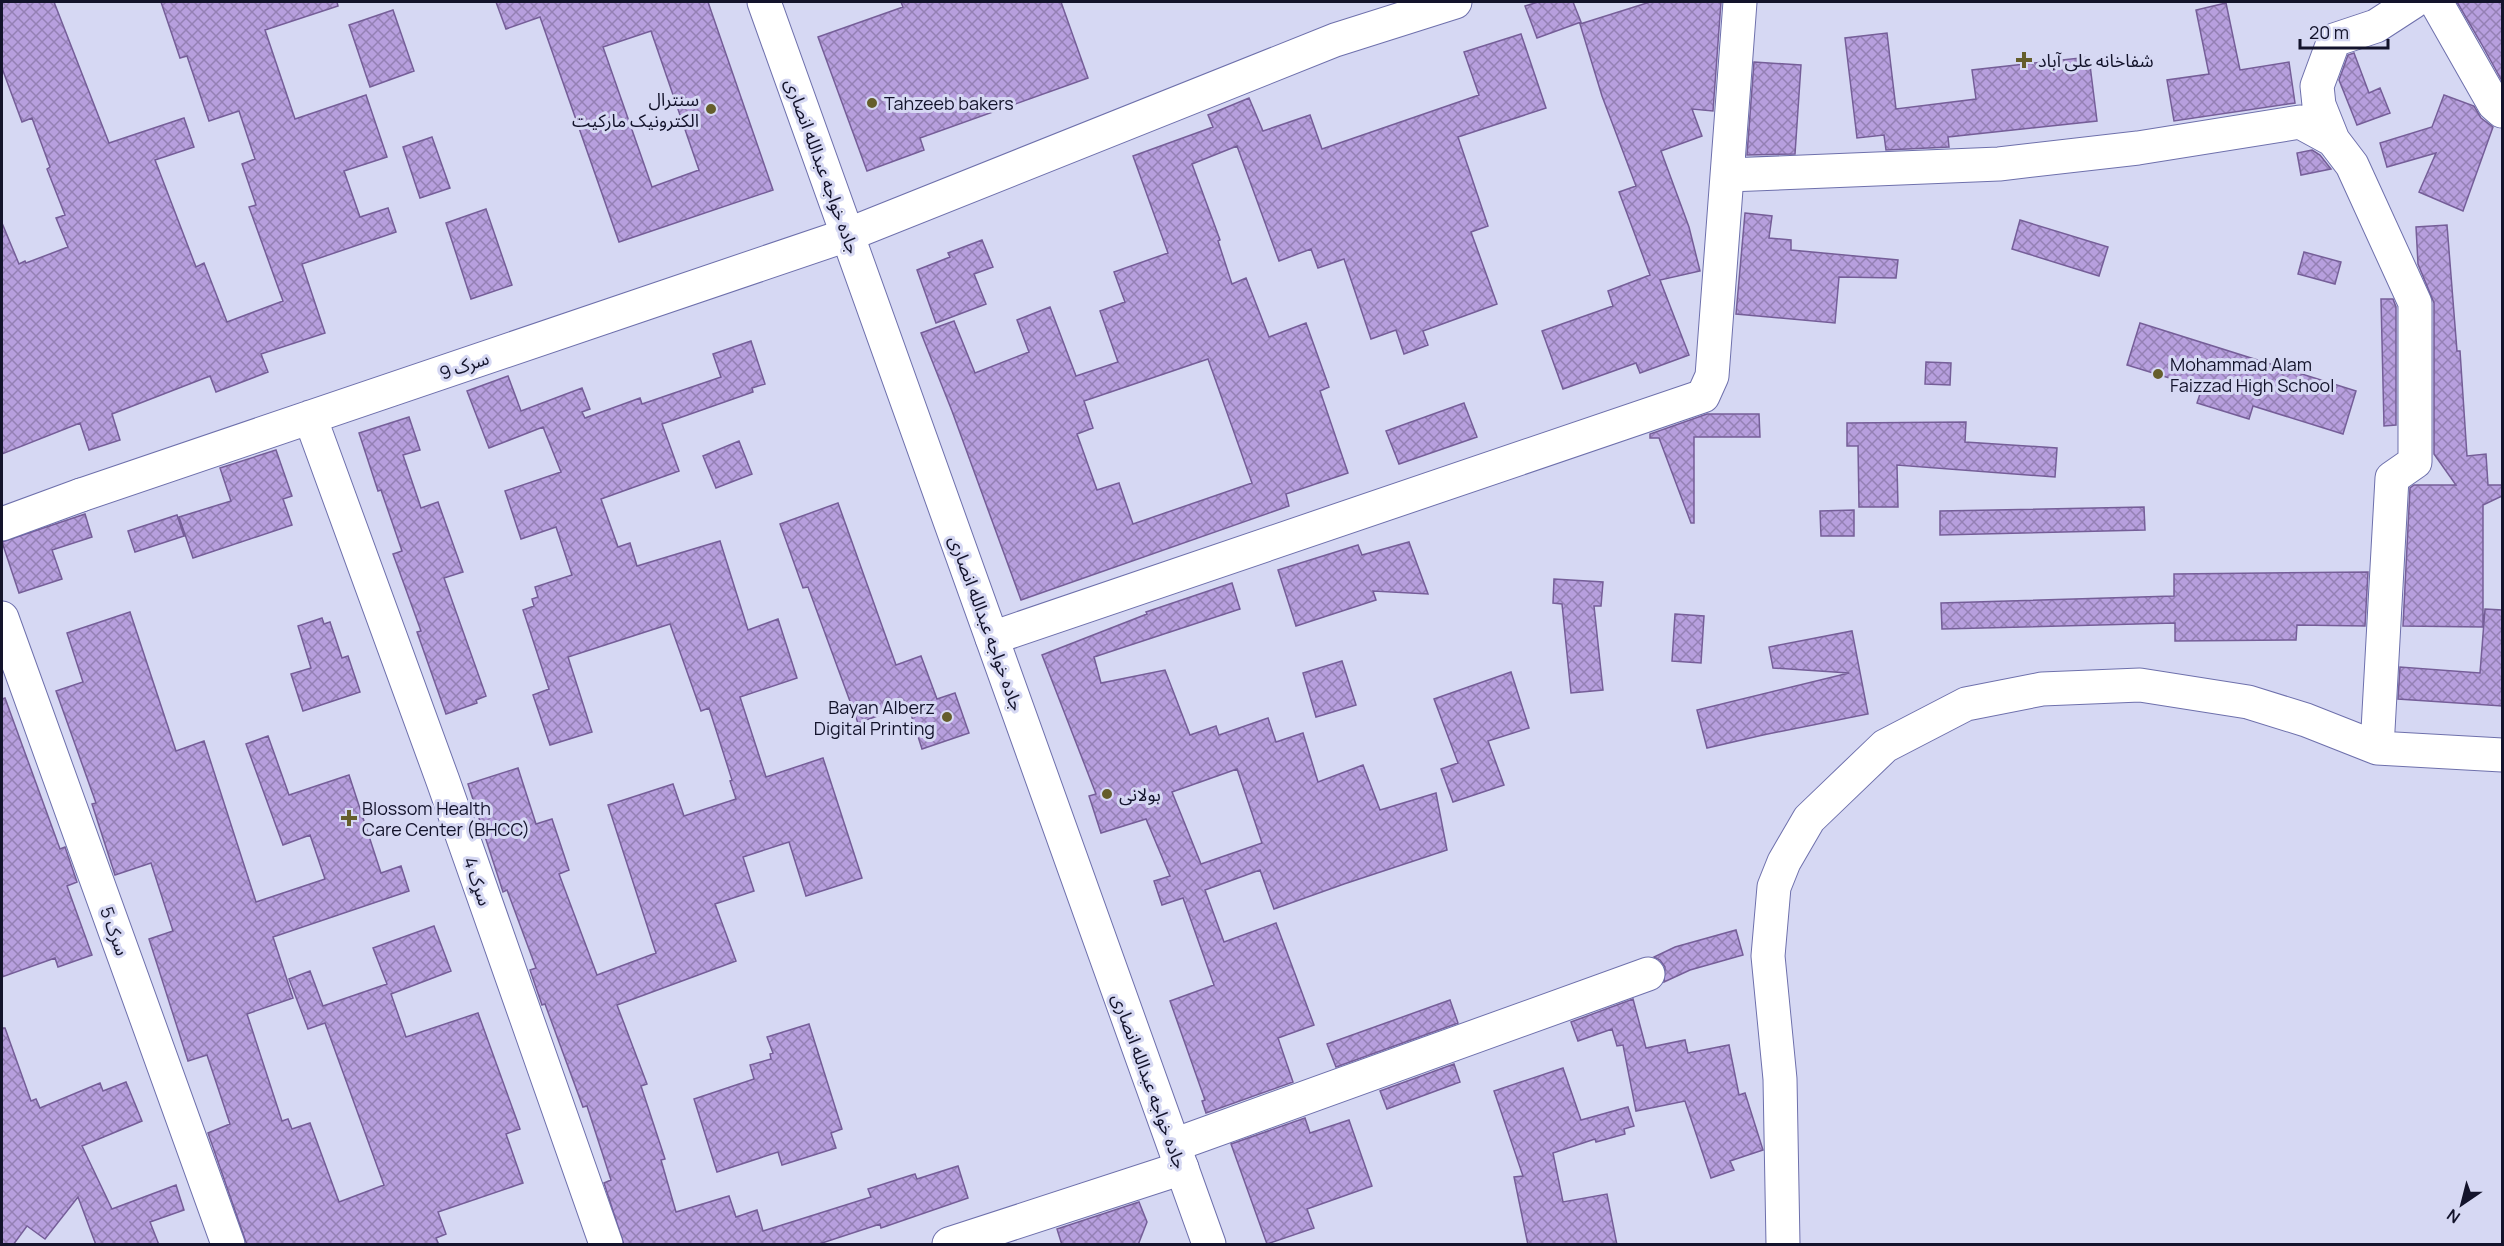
<svg xmlns="http://www.w3.org/2000/svg" width="2504" height="1246" font-family="Manrope,'Noto Sans Arabic',sans-serif">
<defs>
<pattern id="building-cross-hatch" width="8" height="8" patternUnits="userSpaceOnUse" patternTransform="scale(1.5)"><rect width="8" height="8" fill="#b79fde"/><path d="M0 0l8 8M0 8l8-8" fill="none" stroke="#9480b4"/></pattern>
</defs>
<rect width="100%" height="100%" fill="#d6d8f3"/>
<!-- building -->
<path fill="url(#building-cross-hatch)" stroke="#755e98" stroke-width="1.5" fill-rule="evenodd" d="M 2,2 L 54,2 L 109,143 L 184,118 L 194,147 L 155,160 L 196,267 L 204,263 L 227,322 L 283,301 L 249,207 L 256,205 L 242,164 L 255,159 L 239,111 L 209,121 L 187,56 L 180,58 L 161,2 L 337,2 L 338,6 L 265,30 L 295,119 L 366,95 L 387,157 L 344,171 L 360,217 L 388,208 L 396,232 L 302,264 L 325,333 L 261,354 L 268,372 L 216,392 L 210,376 L 112,414 L 120,440 L 89,450 L 80,423 L 2,454 L 2,223 L 19,264 L 25,261 L 26,263 L 68,247 L 56,218 L 65,215 L 47,169 L 50,167 L 32,118 L 22,122 L 2,68 Z
M 496,2 L 708,2 L 773,190 L 619,242 L 540,17 L 506,29 ZM 651,31 L 699,170 L 652,187 L 603,47 Z
M 901,2 L 1061,2 L 1088,78 L 920,138 L 924,150 L 867,171 L 818,37 L 903,7 Z
M 1538,2 L 1573,2 L 1581,22 L 1537,38 L 1525,6 Z
M 1650,2 L 1721,2 L 1713,111 L 1692,109 L 1702,136 L 1661,151 L 1689,227 L 1700,271 L 1660,280 L 1689,355 L 1640,373 L 1636,363 L 1563,389 L 1542,331 L 1613,306 L 1608,291 L 1650,275 L 1619,192 L 1636,186 L 1602,96 L 1580,24 Z
M 2457,2 L 2502,2 L 2502,81 L 2481,43 Z
M 2226,3 L 2240,70 L 2289,62 L 2295,103 L 2174,121 L 2167,80 L 2209,74 L 2196,10 Z
M 393,10 L 414,71 L 370,87 L 349,25 Z
M 1887,33 L 1896,109 L 1976,99 L 1972,70 L 2089,57 L 2097,121 L 1948,137 L 1949,147 L 1886,150 L 1884,135 L 1857,138 L 1845,38 Z
M 1521,34 L 1546,108 L 1458,137 L 1488,226 L 1471,232 L 1497,304 L 1423,331 L 1428,345 L 1404,354 L 1396,330 L 1371,339 L 1344,259 L 1318,268 L 1311,249 L 1279,261 L 1237,146 L 1192,164 L 1220,240 L 1218,241 L 1232,284 L 1246,278 L 1269,337 L 1306,323 L 1329,387 L 1320,391 L 1348,473 L 1286,494 L 1289,506 L 1021,600 L 952,411 L 921,333 L 954,321 L 975,373 L 1029,352 L 1017,320 L 1050,307 L 1076,376 L 1118,362 L 1100,311 L 1125,302 L 1114,272 L 1168,253 L 1133,156 L 1213,127 L 1208,115 L 1249,98 L 1263,131 L 1310,115 L 1322,149 L 1479,95 L 1464,52 ZM 1208,359 L 1252,483 L 1133,524 L 1119,483 L 1097,490 L 1077,434 L 1093,428 L 1084,401 Z
M 2354,53 L 2369,93 L 2380,88 L 2390,113 L 2357,125 L 2339,80 L 2348,55 Z
M 1754,62 L 1801,65 L 1795,154 L 1747,155 Z
M 2444,95 L 2474,106 L 2481,118 L 2493,127 L 2463,211 L 2419,192 L 2436,153 L 2387,167 L 2380,143 L 2432,127 Z
M 432,137 L 450,188 L 420,198 L 403,147 Z
M 2312,150 L 2320,155 L 2331,169 L 2301,175 L 2297,153 Z
M 486,209 L 512,285 L 471,299 L 446,223 Z
M 1745,213 L 1772,216 L 1769,238 L 1791,240 L 1791,250 L 1898,260 L 1896,278 L 1839,277 L 1835,323 L 1736,314 Z
M 2020,220 L 2108,247 L 2099,276 L 2012,249 Z
M 2447,225 L 2457,351 L 2460,351 L 2467,456 L 2486,454 L 2488,485 L 2502,485 L 2502,496 L 2483,505 L 2483,627 L 2403,626 L 2410,488 L 2414,485 L 2456,485 L 2434,454 L 2434,303 L 2418,264 L 2416,227 Z
M 982,240 L 993,267 L 974,274 L 986,304 L 936,323 L 917,270 L 950,257 L 948,253 Z
M 2304,252 L 2341,262 L 2335,284 L 2298,274 Z
M 2381,299 L 2393,299 L 2396,307 L 2396,425 L 2384,426 Z
M 2140,323 L 2356,391 L 2343,434 L 2253,406 L 2249,419 L 2197,403 L 2202,388 L 2127,365 Z
M 751,341 L 765,384 L 752,388 L 753,392 L 662,424 L 679,471 L 601,499 L 618,547 L 630,543 L 637,566 L 720,541 L 748,630 L 778,619 L 797,678 L 740,697 L 766,777 L 823,758 L 862,878 L 806,896 L 789,842 L 743,857 L 754,891 L 715,904 L 736,961 L 617,1005 L 647,1084 L 641,1086 L 665,1159 L 661,1160 L 676,1212 L 729,1196 L 736,1217 L 757,1210 L 763,1231 L 871,1197 L 868,1189 L 915,1174 L 917,1179 L 958,1166 L 968,1198 L 881,1228 L 880,1224 L 816,1245 L 624,1245 L 604,1183 L 611,1180 L 587,1106 L 583,1107 L 545,1004 L 542,1005 L 530,970 L 536,968 L 507,890 L 503,892 L 468,784 L 518,768 L 536,824 L 552,819 L 569,870 L 559,874 L 597,975 L 656,953 L 608,805 L 673,784 L 684,816 L 736,799 L 730,781 L 732,780 L 709,708 L 701,711 L 670,624 L 568,657 L 592,732 L 550,745 L 533,695 L 549,689 L 523,610 L 534,606 L 532,599 L 538,597 L 535,587 L 572,575 L 556,527 L 521,539 L 505,491 L 561,472 L 543,427 L 489,448 L 467,391 L 508,376 L 521,411 L 582,388 L 590,409 L 582,412 L 585,418 L 640,398 L 642,404 L 721,377 L 713,354 Z
M 1926,362 L 1951,363 L 1950,385 L 1925,384 Z
M 1464,403 L 1477,437 L 1399,464 L 1386,431 Z
M 1707,414 L 1759,414 L 1760,437 L 1694,437 L 1694,523 L 1691,523 L 1659,438 L 1650,438 L 1650,434 Z
M 409,417 L 420,450 L 403,455 L 421,508 L 438,502 L 463,572 L 444,578 L 486,696 L 476,700 L 477,703 L 446,714 L 417,632 L 421,631 L 393,554 L 402,551 L 381,490 L 378,491 L 359,433 Z
M 1966,422 L 1965,442 L 2057,448 L 2055,477 L 1897,465 L 1898,507 L 1859,507 L 1858,446 L 1847,446 L 1847,423 Z
M 739,441 L 752,474 L 716,488 L 703,456 Z
M 276,450 L 292,496 L 283,499 L 292,525 L 193,558 L 179,517 L 231,501 L 220,468 Z
M 838,503 L 896,665 L 921,656 L 937,699 L 955,693 L 969,733 L 922,749 L 908,705 L 858,723 L 808,587 L 803,588 L 780,524 Z
M 2144,507 L 2145,530 L 1940,535 L 1940,511 Z
M 1854,510 L 1854,536 L 1821,536 L 1820,511 Z
M 85,514 L 92,537 L 52,550 L 62,579 L 19,593 L 2,542 Z
M 177,515 L 184,536 L 135,552 L 128,531 Z
M 1409,542 L 1428,594 L 1373,591 L 1376,600 L 1296,626 L 1278,570 L 1358,545 L 1362,555 Z
M 2368,572 L 2365,626 L 2297,625 L 2296,640 L 2175,641 L 2175,623 L 1942,629 L 1941,603 L 2174,596 L 2174,574 Z
M 1554,579 L 1603,582 L 1601,606 L 1594,606 L 1603,690 L 1571,693 L 1562,604 L 1553,603 Z
M 1232,583 L 1240,609 L 1094,657 L 1101,683 L 1165,670 L 1190,735 L 1216,726 L 1219,735 L 1268,718 L 1276,742 L 1303,733 L 1318,782 L 1363,765 L 1380,810 L 1436,793 L 1447,850 L 1344,884 L 1274,909 L 1260,870 L 1205,890 L 1224,942 L 1276,923 L 1314,1025 L 1278,1038 L 1293,1082 L 1206,1113 L 1202,1101 L 1205,1100 L 1170,1001 L 1214,985 L 1183,898 L 1162,905 L 1154,881 L 1170,876 L 1146,819 L 1101,833 L 1089,796 L 1096,794 L 1042,655 L 1147,614 L 1146,612 ZM 1237,769 L 1262,843 L 1201,864 L 1172,792 Z
M 2485,609 L 2502,610 L 2502,706 L 2398,699 L 2400,667 L 2480,673 Z
M 130,612 L 176,751 L 204,741 L 256,902 L 325,879 L 310,835 L 283,845 L 246,744 L 268,736 L 289,795 L 349,775 L 381,873 L 401,866 L 409,891 L 273,937 L 293,998 L 247,1014 L 282,1121 L 288,1119 L 292,1129 L 310,1123 L 339,1202 L 384,1185 L 325,1023 L 308,1029 L 289,979 L 310,971 L 323,1006 L 387,984 L 373,948 L 434,926 L 451,971 L 391,994 L 406,1037 L 478,1013 L 520,1129 L 506,1134 L 523,1183 L 438,1212 L 446,1234 L 436,1238 L 439,1245 L 247,1245 L 208,1133 L 230,1124 L 207,1055 L 188,1061 L 149,939 L 173,931 L 151,863 L 115,875 L 92,804 L 96,803 L 56,691 L 83,682 L 67,633 Z
M 1675,614 L 1704,616 L 1701,663 L 1672,661 Z
M 322,618 L 324,624 L 330,622 L 342,658 L 348,656 L 360,692 L 303,711 L 291,674 L 311,668 L 298,626 Z
M 1852,631 L 1868,714 L 1763,735 L 1707,748 L 1697,710 L 1849,673 L 1773,668 L 1769,647 Z
M 1342,661 L 1356,705 L 1316,717 L 1303,673 Z
M 1511,672 L 1529,728 L 1488,741 L 1504,785 L 1453,802 L 1441,769 L 1458,763 L 1434,699 Z
M 5,698 L 60,849 L 65,847 L 77,882 L 67,886 L 92,955 L 58,967 L 55,958 L 2,977 L 2,699 Z
M 1736,930 L 1743,955 L 1690,970 L 1664,982 L 1665,967 L 1660,960 L 1654,957 L 1675,947 Z
M 1633,999 L 1646,1048 L 1685,1040 L 1688,1053 L 1729,1045 L 1739,1095 L 1745,1093 L 1763,1150 L 1730,1161 L 1734,1170 L 1711,1178 L 1685,1101 L 1636,1111 L 1623,1045 L 1617,1046 L 1612,1029 L 1578,1041 L 1571,1022 Z
M 1450,1000 L 1458,1023 L 1336,1067 L 1327,1044 Z
M 809,1024 L 842,1129 L 831,1133 L 836,1148 L 782,1165 L 778,1152 L 717,1172 L 694,1099 L 754,1079 L 750,1065 L 771,1059 L 770,1054 L 773,1053 L 767,1037 Z
M 2,1028 L 5,1028 L 31,1101 L 36,1099 L 40,1108 L 100,1083 L 103,1091 L 126,1082 L 142,1121 L 82,1146 L 112,1209 L 176,1185 L 184,1210 L 150,1222 L 159,1245 L 96,1245 L 78,1197 L 45,1239 L 27,1226 L 13,1245 L 2,1245 Z
M 1454,1064 L 1460,1082 L 1387,1109 L 1380,1091 Z
M 1563,1068 L 1581,1120 L 1628,1107 L 1634,1126 L 1624,1129 L 1625,1134 L 1596,1142 L 1595,1139 L 1553,1153 L 1563,1202 L 1607,1194 L 1617,1245 L 1528,1245 L 1514,1177 L 1523,1176 L 1494,1091 Z
M 1305,1118 L 1310,1133 L 1349,1120 L 1372,1186 L 1307,1209 L 1314,1228 L 1267,1244 L 1231,1144 Z
M 1139,1202 L 1147,1222 L 1138,1245 L 1062,1245 L 1057,1229 Z"/>
<g fill="none" stroke-linecap="round" stroke-linejoin="round">
<!-- minor casing -->
<g stroke="#6e70ac" stroke-width="35">
<path id="minor" d="M 2436,2 L 2494,104 L 2502,111
M 1728,175 L 1999,164 L 2138,148 L 2300,122 L 2333,140
M 310,417 L 443,781 L 606,1244
M 81,495 L 847,235 L 1335,40 L 1455,2
M 2,618 L 228,1244
M 992,638 L 1703,396 L 1712,376 L 1740,2
M 2377,748 L 2392,478 L 2415,462 L 2415,303 L 2352,165 L 2333,140 L 2319,105 L 2317,86 L 2334,40 L 2376,26 L 2413,2
M 1174,1145 L 1648,974
M 949,1244 L 1182,1168
M 1783,1244 L 1780,1079 L 1768,956 L 1774,887 L 1784,862 L 1809,819 L 1885,746 L 1966,704 L 2042,689 L 2140,685 L 2248,702 L 2306,720 L 2377,748 L 2502,755"/>
</g>
<!-- major casing -->
<g stroke="#6e70ac" stroke-width="35">
<path id="major" d="M 764,2 L 1209,1244
M 2,524 L 81,495"/>
</g>
<!-- minor -->
<use href="#minor" stroke="#fff" stroke-width="33"/>
<!-- major -->
<use href="#major" stroke="#fff" stroke-width="33"/>
</g>
<!-- markers -->
<g fill="#655e2b" stroke="#d6d8f3" stroke-width="2">
<path d="M2021 51h6v6h6v6h-6v6h-6v-6h-6v-6h6z"/>
<circle cx="872" cy="103" r="6"/>
<circle cx="711" cy="109" r="6"/>
<circle cx="2158" cy="374" r="6"/>
<circle cx="947" cy="717" r="6"/>
<circle cx="1107" cy="794" r="6"/>
<path d="M346 809h6v6h6v6h-6v6h-6v-6h-6v-6h6z"/>
</g>
<g text-anchor="middle" dominant-baseline="central" stroke-width="6" stroke-linejoin="round" paint-order="stroke">
<!-- poi labels -->
<g font-size="18" fill="#13132b" stroke="#d6d8f3" text-anchor="start">
<text x="2038" y="60">شفاخانه علی آباد</text>
<text x="699" y="99" text-anchor="end">سنترال<tspan x="699" dy="21">الکترونیک مارکیت</tspan></text>
<text x="884" y="103">Tahzeeb bakers</text>
<text x="2170" y="364">Mohammad Alam<tspan x="2170" dy="21">Faizzad High School</tspan></text>
<text x="935" y="707" text-anchor="end">Bayan Alberz<tspan x="935" dy="21">Digital Printing</tspan></text>
<text x="1119" y="794">بولانی</text>
<text x="362" y="808">Blossom Health<tspan x="362" dy="21">Care Center (BHCC)</tspan></text>
</g>
<!-- street labels -->
<g font-size="18" fill="#13132b" stroke="#d6d8f3">
<text transform="translate(823 166) rotate(70)">جاده خواجه عبدالله انصاری</text>
<text transform="translate(464 365) rotate(-19)">سرک 9</text>
<text transform="translate(987 623) rotate(70)">جاده خواجه عبدالله انصاری</text>
<text transform="translate(478 881) rotate(71)">سړک 4</text>
<text transform="translate(115 931) rotate(70)">سرک 5</text>
<text transform="translate(1150 1081) rotate(70)">جاده خواجه عبدالله انصاری</text>
</g>
</g>
<!-- border -->
<rect width="2504" height="1246" fill="none" stroke="#13132b" stroke-width="6"/>
<!-- north arrow -->
<g transform="translate(2462 1204) rotate(215)" stroke="#d6d8f3" stroke-width="4.5" paint-order="stroke">
<path d="M0-4.5L10 22L0 15L-10 22Z" fill="#13132b"/>
<text y="-9" font-size="16" font-weight="bold" text-anchor="middle" fill="#13132b">N</text>
</g>
<!-- scale -->
<path d="M2300 39v9h88v-9" fill="none" stroke="#13132b" stroke-width="3"/>
<text x="2309" y="39" font-size="18" fill="#13132b" stroke="#d6d8f3" stroke-width="4.5" paint-order="stroke">20 m</text>
</svg>
